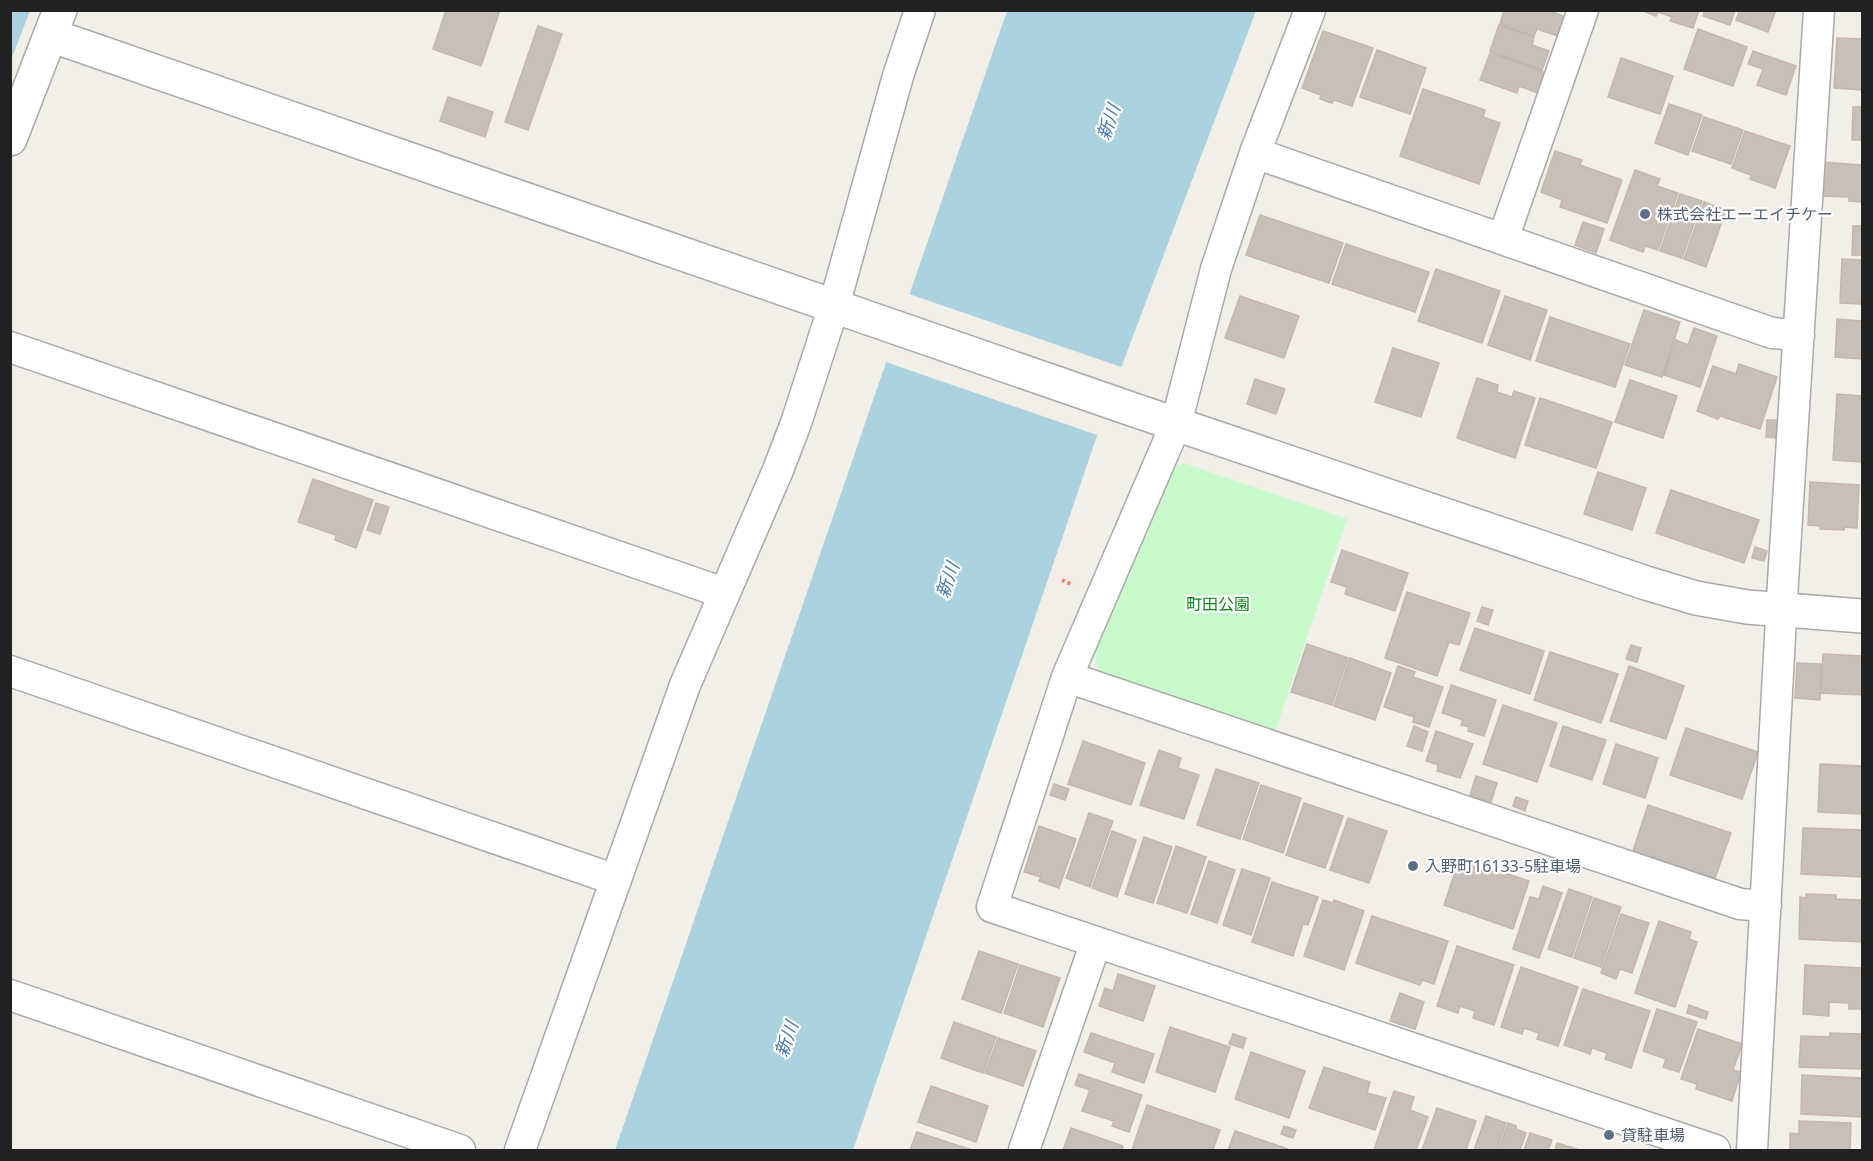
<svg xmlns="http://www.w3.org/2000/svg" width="1873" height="1161" font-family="'Noto Sans','Noto Sans JP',sans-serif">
<rect width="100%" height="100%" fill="#f2efe9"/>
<!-- park -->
<path fill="#c8facc" d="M 1184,463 L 1347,519 L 1275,732 L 1101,673 L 1092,653 L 1172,468 Z"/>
<!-- water -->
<path fill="#aad3df" d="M 11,10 L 30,11 L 11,60 L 10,11 Z
M 1007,11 L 1256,11 L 1113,389 L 853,1150 L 615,1150 Z"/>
<!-- pier -->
<path fill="#f2efe9" d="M 906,293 L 1124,368 L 1100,436 L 883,361 Z"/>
<!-- building -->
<path fill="#c7bfb8" stroke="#c4b6ab" stroke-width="1.5" d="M 446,10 L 500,10 L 481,66 L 433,49 Z
M 1504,10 L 1548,10 L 1565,17 L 1558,36 L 1537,29 L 1534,36 L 1500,24 Z
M 1641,10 L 1699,10 L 1693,28 L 1670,21 L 1672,17 L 1658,12 L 1656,16 Z
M 1705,10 L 1735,10 L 1730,25 L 1703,16 Z
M 1740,10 L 1776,10 L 1768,32 L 1736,20 Z
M 1499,25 L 1534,37 L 1532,45 L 1549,51 L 1542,70 L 1490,51 Z
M 538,26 L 562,34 L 528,130 L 505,122 Z
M 1698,29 L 1747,47 L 1733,86 L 1684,69 Z
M 1323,31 L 1373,48 L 1352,106 L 1334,100 L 1332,103 L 1320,99 L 1321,95 L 1302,88 Z
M 1837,38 L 1862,39 L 1862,90 L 1834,88 Z
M 1377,50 L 1426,68 L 1410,114 L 1360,97 Z
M 1753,51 L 1796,66 L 1786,95 L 1757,85 L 1763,69 L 1748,64 Z
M 1490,53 L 1546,72 L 1538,93 L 1519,86 L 1517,93 L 1480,80 Z
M 1621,58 L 1673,76 L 1660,114 L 1608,97 Z
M 1423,89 L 1485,110 L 1483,117 L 1500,123 L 1479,184 L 1400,156 Z
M 448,97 L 493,112 L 485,137 L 440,121 Z
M 1669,104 L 1702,115 L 1688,155 L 1655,143 Z
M 1853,107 L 1862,107 L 1862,140 L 1852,140 Z
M 1704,117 L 1743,130 L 1731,164 L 1692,151 Z
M 1745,131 L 1790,146 L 1775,188 L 1750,179 L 1751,175 L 1732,168 Z
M 1555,151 L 1582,160 L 1580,165 L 1622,180 L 1607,223 L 1560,207 L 1562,200 L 1541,192 Z
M 1822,162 L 1862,165 L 1862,202 L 1849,201 L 1849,197 L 1820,196 Z
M 1635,170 L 1660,179 L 1657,186 L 1678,193 L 1658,250 L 1645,246 L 1643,252 L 1610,240 Z
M 1680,194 L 1702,201 L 1682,258 L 1660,251 Z
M 1704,202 L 1726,210 L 1706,267 L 1684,259 Z
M 1260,215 L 1343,243 L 1329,283 L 1246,255 Z
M 1583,222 L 1604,229 L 1596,253 L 1575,245 Z
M 1853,226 L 1862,226 L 1862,255 L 1852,255 Z
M 1346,244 L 1429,272 L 1415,312 L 1332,284 Z
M 1842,259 L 1862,260 L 1862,304 L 1840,303 Z
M 1436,269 L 1500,291 L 1482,343 L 1418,321 Z
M 1240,296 L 1299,316 L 1284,358 L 1225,338 Z
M 1505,296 L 1547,310 L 1530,360 L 1488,345 Z
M 1644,310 L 1680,322 L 1662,377 L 1625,365 Z
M 1550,317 L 1630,344 L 1615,387 L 1536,361 Z
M 1837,319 L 1862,321 L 1862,359 L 1835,357 Z
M 1694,328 L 1717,336 L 1700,387 L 1664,375 L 1676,340 L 1688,345 Z
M 1393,348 L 1439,363 L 1421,417 L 1375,402 Z
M 1739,364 L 1777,377 L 1760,429 L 1720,416 L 1718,419 L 1697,411 L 1713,366 L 1736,374 Z
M 1477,378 L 1498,385 L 1497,392 L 1512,397 L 1514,391 L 1535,398 L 1515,458 L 1457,438 Z
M 1255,379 L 1285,389 L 1276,414 L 1247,404 Z
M 1630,380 L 1677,396 L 1663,438 L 1615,422 Z
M 1837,394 L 1862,396 L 1862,462 L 1833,460 Z
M 1540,398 L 1612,422 L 1596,468 L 1525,445 Z
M 1767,420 L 1778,420 L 1776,438 L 1766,437 Z
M 1598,472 L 1646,488 L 1632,530 L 1584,514 Z
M 313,479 L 373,500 L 356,548 L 335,540 L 336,535 L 298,522 Z
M 1810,482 L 1859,485 L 1857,528 L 1844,527 L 1844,530 L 1820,529 L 1820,526 L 1808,525 Z
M 1671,490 L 1759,520 L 1744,563 L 1656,533 Z
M 376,503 L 389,507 L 380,534 L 367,530 Z
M 1755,547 L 1767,551 L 1764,561 L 1752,558 Z
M 1342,550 L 1408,573 L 1395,611 L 1345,594 L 1347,587 L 1331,582 Z
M 1407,592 L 1470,613 L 1459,645 L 1449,642 L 1437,676 L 1385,658 Z
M 1482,607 L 1493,610 L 1488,625 L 1477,621 Z
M 1475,628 L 1544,651 L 1530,694 L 1460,670 Z
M 1307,644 L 1348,658 L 1332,705 L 1291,692 Z
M 1631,645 L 1641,648 L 1637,662 L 1626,659 Z
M 1550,652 L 1618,674 L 1601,723 L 1534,700 Z
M 1823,654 L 1862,656 L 1862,695 L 1821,693 Z
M 1350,658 L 1391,673 L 1375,720 L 1334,706 Z
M 1797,663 L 1821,664 L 1820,700 L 1795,698 Z
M 1398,666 L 1415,672 L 1413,677 L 1443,687 L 1429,727 L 1413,722 L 1414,717 L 1384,707 Z
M 1629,666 L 1684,686 L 1666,739 L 1610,721 Z
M 1451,685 L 1496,700 L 1484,736 L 1468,731 L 1469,727 L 1461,725 L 1463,720 L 1442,713 Z
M 1503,705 L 1557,723 L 1537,782 L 1483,764 Z
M 1414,726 L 1428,732 L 1422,751 L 1407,746 Z
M 1563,726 L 1606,740 L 1592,780 L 1550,766 Z
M 1686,728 L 1758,752 L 1742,799 L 1670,775 Z
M 1436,731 L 1473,744 L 1460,778 L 1437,771 L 1438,765 L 1426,761 Z
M 1083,741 L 1145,763 L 1131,805 L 1068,784 Z
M 1616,744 L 1658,758 L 1645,798 L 1603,784 Z
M 1159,750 L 1181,758 L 1178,768 L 1199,775 L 1184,819 L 1140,805 Z
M 1820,764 L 1862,766 L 1862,814 L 1818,812 Z
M 1216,769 L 1259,783 L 1240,839 L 1197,825 Z
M 1476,776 L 1497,783 L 1491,802 L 1470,795 Z
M 1054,784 L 1069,789 L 1065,800 L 1050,795 Z
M 1261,785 L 1301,798 L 1283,853 L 1243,839 Z
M 1516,797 L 1528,801 L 1525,811 L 1513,806 Z
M 1304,803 L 1343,816 L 1325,868 L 1286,855 Z
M 1648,805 L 1731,833 L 1715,878 L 1633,851 Z
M 1089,813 L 1113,821 L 1090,887 L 1066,878 Z
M 1348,818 L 1387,831 L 1369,883 L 1330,870 Z
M 1039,826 L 1076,839 L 1059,888 L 1039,881 L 1041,877 L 1024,872 Z
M 1803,828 L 1862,830 L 1862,877 L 1801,874 Z
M 1112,831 L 1136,840 L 1117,897 L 1092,888 Z
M 1144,837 L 1172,847 L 1153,903 L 1125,894 Z
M 1176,846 L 1206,857 L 1187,913 L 1157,903 Z
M 1460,857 L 1529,881 L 1513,929 L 1444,905 Z
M 1209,861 L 1235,870 L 1217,923 L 1191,914 Z
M 1242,869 L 1270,878 L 1251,935 L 1223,925 Z
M 1272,882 L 1318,897 L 1308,925 L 1303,924 L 1293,956 L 1252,942 Z
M 1543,886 L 1562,893 L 1539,958 L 1513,949 L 1530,897 L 1539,899 Z
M 1569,889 L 1592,897 L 1572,957 L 1548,949 Z
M 1806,894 L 1836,895 L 1836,899 L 1862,900 L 1862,942 L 1799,939 L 1800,897 L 1806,898 Z
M 1594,898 L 1621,907 L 1601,967 L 1574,958 Z
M 1323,900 L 1333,903 L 1334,900 L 1364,911 L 1344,970 L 1304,956 Z
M 1621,914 L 1649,923 L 1632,973 L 1620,969 L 1616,979 L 1601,973 Z
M 1372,916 L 1448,941 L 1434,984 L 1422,980 L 1420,985 L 1356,963 Z
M 1659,921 L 1691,932 L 1689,939 L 1697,942 L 1675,1007 L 1635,993 Z
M 1457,946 L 1514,965 L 1494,1025 L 1473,1018 L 1475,1011 L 1460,1006 L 1458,1013 L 1437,1006 Z
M 979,951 L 1018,964 L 1001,1013 L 962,999 Z
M 1020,965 L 1060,978 L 1043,1027 L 1004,1013 Z
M 1805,965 L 1862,968 L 1862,1009 L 1849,1009 L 1849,1003 L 1829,1002 L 1829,1016 L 1803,1014 Z
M 1521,967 L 1578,987 L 1558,1046 L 1537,1039 L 1539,1033 L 1524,1028 L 1522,1034 L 1501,1027 Z
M 1118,974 L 1155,986 L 1143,1021 L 1099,1006 L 1105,988 L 1113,991 Z
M 1583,989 L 1650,1011 L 1631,1068 L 1605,1059 L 1607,1053 L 1592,1048 L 1590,1054 L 1564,1045 Z
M 1400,993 L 1424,1002 L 1415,1029 L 1390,1021 Z
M 1689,1005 L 1708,1012 L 1706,1019 L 1687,1013 Z
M 1657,1009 L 1697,1022 L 1679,1072 L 1663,1067 L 1666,1059 L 1643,1051 Z
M 954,1022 L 996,1037 L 983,1073 L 941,1058 Z
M 1170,1027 L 1230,1047 L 1215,1092 L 1156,1072 Z
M 1698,1029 L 1742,1044 L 1733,1070 L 1741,1072 L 1732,1101 L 1696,1089 L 1697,1084 L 1681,1079 Z
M 1091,1033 L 1154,1054 L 1144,1083 L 1112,1072 L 1115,1063 L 1084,1052 Z
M 1830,1033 L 1862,1034 L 1862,1069 L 1799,1067 L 1801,1036 L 1830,1037 Z
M 1233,1034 L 1246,1038 L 1243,1048 L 1229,1044 Z
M 998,1038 L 1036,1051 L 1023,1086 L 985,1073 Z
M 1251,1052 L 1305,1071 L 1289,1118 L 1235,1099 Z
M 1324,1067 L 1370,1082 L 1367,1093 L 1386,1098 L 1375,1130 L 1309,1108 Z
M 1079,1074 L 1142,1095 L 1129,1132 L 1112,1126 L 1114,1121 L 1082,1111 L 1090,1090 L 1075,1085 Z
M 1802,1075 L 1862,1078 L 1862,1117 L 1801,1114 Z
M 931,1086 L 988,1106 L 976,1142 L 918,1122 Z
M 1394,1091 L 1414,1097 L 1410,1110 L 1428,1117 L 1416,1150 L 1374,1150 Z
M 1147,1105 L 1220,1130 L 1213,1150 L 1132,1150 Z
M 1437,1108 L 1476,1121 L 1466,1150 L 1422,1150 Z
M 1486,1116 L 1506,1123 L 1497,1150 L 1474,1150 Z
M 1799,1121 L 1851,1123 L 1850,1150 L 1790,1150 L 1790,1133 L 1799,1134 Z
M 1508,1123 L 1516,1126 L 1516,1129 L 1526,1133 L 1520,1150 L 1499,1150 Z
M 1284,1126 L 1296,1130 L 1293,1138 L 1281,1134 Z
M 1071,1128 L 1123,1146 L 1122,1150 L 1063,1150 Z
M 1235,1131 L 1288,1149 L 1288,1150 L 1228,1150 Z
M 917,1132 L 972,1150 L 910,1150 Z
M 1530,1133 L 1552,1140 L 1548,1150 L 1524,1150 Z
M 1557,1143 L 1580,1150 L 1555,1150 Z"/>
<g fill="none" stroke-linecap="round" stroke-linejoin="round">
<!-- minor casing -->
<g stroke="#a9a9a9" stroke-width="33">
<path id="minor" d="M 1310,10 L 1255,153 L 1216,269 L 1176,424 L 1067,677 L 992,907 L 1715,1150
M 1255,153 L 1772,333 L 1799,335
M 1503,239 L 1583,10
M 10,347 L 724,593
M 10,671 L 616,880
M 1067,677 L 1740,904 L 1766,906
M 10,995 L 460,1150
M 520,1150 L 685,685 L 778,470 L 796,423 L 834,306 L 898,76 L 920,10
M 1024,1150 L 1096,942
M 1752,1150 L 1783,582 L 1819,10"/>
</g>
<!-- tertiary casing -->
<g stroke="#a9a9a9" stroke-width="36">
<path id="tertiary" d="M 50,35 L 1140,412 L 1646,583 L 1696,598 L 1747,607 L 1862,616
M 10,139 L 60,10"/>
</g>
<!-- path -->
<path stroke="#fa8072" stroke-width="4" stroke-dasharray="3 3" stroke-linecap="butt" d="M 1062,580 L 1073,585"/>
<!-- minor -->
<use href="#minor" stroke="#fff" stroke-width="30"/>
<!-- tertiary -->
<use href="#tertiary" stroke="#fff" stroke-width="33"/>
</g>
<!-- markers -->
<g fill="#5c6f8a" stroke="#fff" stroke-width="2">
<circle cx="1645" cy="214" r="6"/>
<circle cx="1413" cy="866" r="6"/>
<circle cx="1609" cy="1135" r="6"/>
</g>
<g text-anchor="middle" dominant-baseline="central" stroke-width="4.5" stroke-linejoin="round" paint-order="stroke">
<!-- service labels -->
<g font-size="16" fill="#4e5e75" stroke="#fff" text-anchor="start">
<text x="1657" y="214">株式会社エーエイチケー</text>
<text x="1425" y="866">入野町16133-5駐車場</text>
<text x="1621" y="1135">貸駐車場</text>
</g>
<!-- park labels -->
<g font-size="16" fill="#0c8416" stroke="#fff">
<text x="1218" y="604">町田公園</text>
</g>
<!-- water labels -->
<g font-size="18" font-style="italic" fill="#4a7aab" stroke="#fff">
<text transform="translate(1108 122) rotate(-71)">新川</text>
<text transform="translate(947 580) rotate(-71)">新川</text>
<text transform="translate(786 1039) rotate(-71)">新川</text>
</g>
</g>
<!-- border -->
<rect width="1873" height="1161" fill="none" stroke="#222222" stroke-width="24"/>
</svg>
